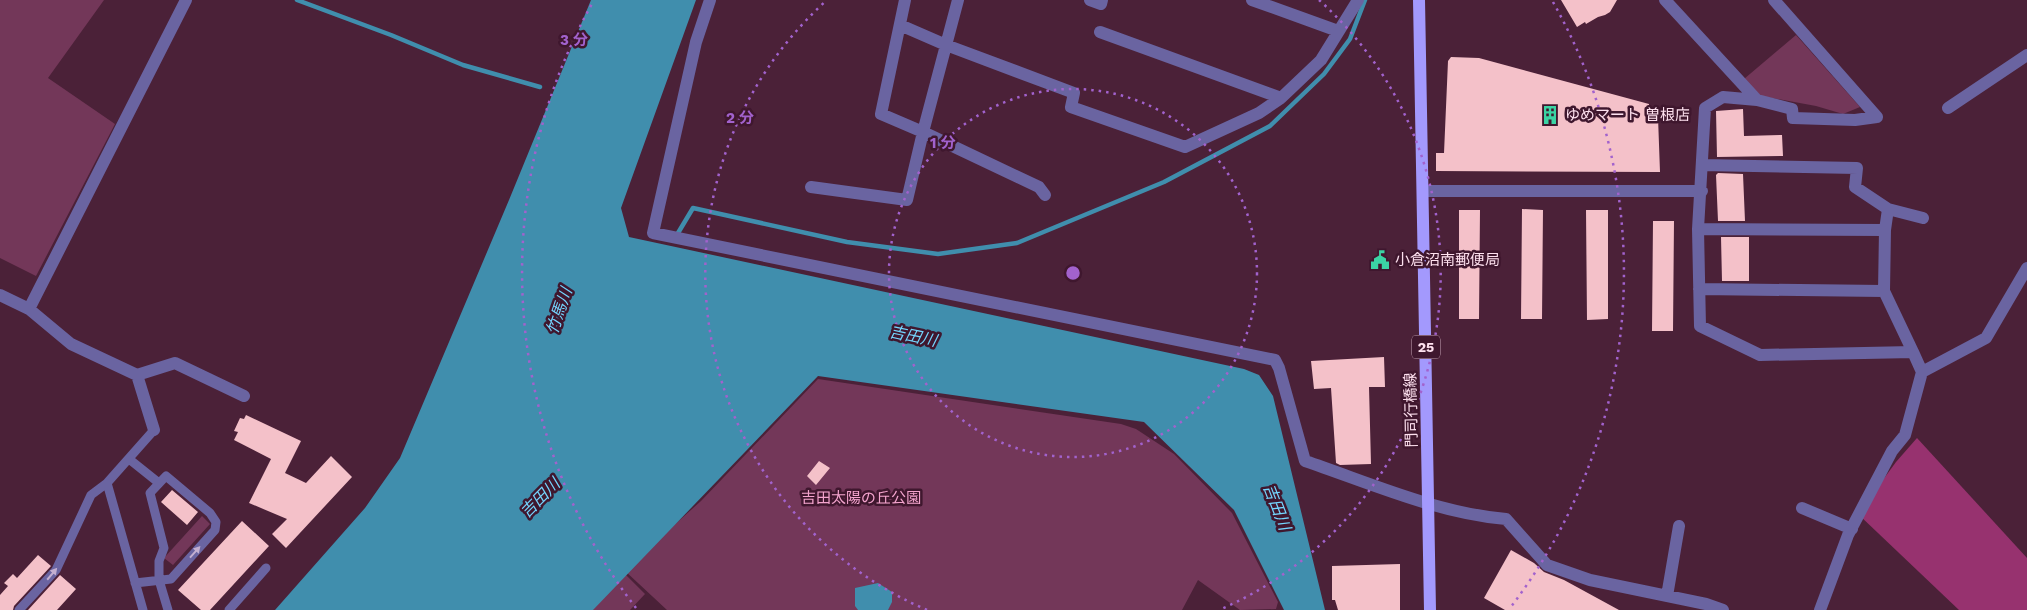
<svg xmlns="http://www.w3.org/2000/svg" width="2027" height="610" font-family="'Work Sans','Noto Sans JP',sans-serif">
<rect width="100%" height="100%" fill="#4b2138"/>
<!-- green -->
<path fill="#733759" d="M 0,0 L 104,0 L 48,78 L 115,124 L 36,276 L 0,258 Z
M 1796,35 L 1860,107 L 1843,114 L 1816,106 L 1761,96 L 1744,79 Z
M 818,379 L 1121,424 L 1136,429 L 1174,454 L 1232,513 L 1278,602 L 1276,609 L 1240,610 L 1198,580 L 1182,610 L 667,610 L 624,570 L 701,501 Z
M 202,516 L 210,524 L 173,565 L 164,558 Z
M 623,572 L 645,594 L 630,610 L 588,610 Z"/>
<!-- forest -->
<path fill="#97326f" d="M 1917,438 L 2027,558 L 2027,610 L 1959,610 L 1858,514 L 1896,462 Z"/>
<!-- water -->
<path fill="#408ead" d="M 591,0 L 696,0 L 621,208 L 629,237 L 1244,369 L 1259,375 L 1273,396 L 1325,610 L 1284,610 L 1234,510 L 1144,422 L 818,376 L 593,610 L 275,610 L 365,508 L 400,458 L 509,200 Z
M 878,583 L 892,592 L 892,602 L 888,610 L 858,610 L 855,606 L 855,588 Z"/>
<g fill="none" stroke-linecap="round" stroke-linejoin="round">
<!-- stream -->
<path stroke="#408ead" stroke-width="4.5" d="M 297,0 L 391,35 L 463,65 L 540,87
M 678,233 L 693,208 L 847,242 L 938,254 L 1017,243 L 1164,182 L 1270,126 L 1324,74 L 1350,39 L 1365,0"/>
</g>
<!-- building -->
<path fill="#f4c1c9" d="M 1561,0 L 1617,0 L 1610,12 L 1605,15 L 1598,17 L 1586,24 L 1585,22 L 1577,27 Z
M 1451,57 L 1479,58 L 1649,104 L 1649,114 L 1658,117 L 1660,172 L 1436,171 L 1436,153 L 1444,153 L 1448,61 Z
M 1743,109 L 1744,136 L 1782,135 L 1783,156 L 1717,157 L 1716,111 Z
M 1718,173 L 1743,174 L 1745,221 L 1718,221 L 1716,175 Z
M 1522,209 L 1543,210 L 1542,319 L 1521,319 Z
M 1459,210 L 1480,210 L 1479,319 L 1459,319 Z
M 1586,210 L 1608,210 L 1608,319 L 1587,320 Z
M 1653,221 L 1674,221 L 1673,331 L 1652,331 Z
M 1721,237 L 1749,237 L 1749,281 L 1722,281 Z
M 1384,357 L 1385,387 L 1369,387 L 1371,464 L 1340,465 L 1336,463 L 1331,388 L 1314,389 L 1311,361 Z
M 246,415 L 301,441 L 285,473 L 306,483 L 331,456 L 352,477 L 286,548 L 272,534 L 287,519 L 249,503 L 271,459 L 234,440 L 238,432 L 234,431 L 240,418 L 244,419 Z
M 819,461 L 830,468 L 816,485 L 807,476 Z
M 172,490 L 198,512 L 187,525 L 161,502 Z
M 242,521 L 269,546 L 210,610 L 201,610 L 178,590 Z
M 1511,550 L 1534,563 L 1544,572 L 1564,580 L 1619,610 L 1505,610 L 1484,598 Z
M 38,555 L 51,566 L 14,606 L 13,610 L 0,610 L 0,595 L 8,586 L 4,583 L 13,574 L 17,578 Z
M 1400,564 L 1400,610 L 1338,610 L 1335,600 L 1332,600 L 1332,566 Z
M 60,575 L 76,589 L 57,610 L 28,610 Z"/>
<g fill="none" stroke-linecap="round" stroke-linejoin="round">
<!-- lane -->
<path stroke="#6a64a1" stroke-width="9" d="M 129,459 L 159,483
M 135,583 L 171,579 L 215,530 L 216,522 L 210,513 L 166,476 L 150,493 L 164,548 L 159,561 L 159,580 L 168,610
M 19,610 L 56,570 L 91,495 L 107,483
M 143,610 L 107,483 L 154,430
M 229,610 L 266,568"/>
<!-- street -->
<path stroke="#6a64a1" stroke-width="12" d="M 710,0 L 696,42 L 653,233 L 1275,360 L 1279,368 L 1305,461 C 1370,483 1437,513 1506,519 L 1547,565 L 1590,580 L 1706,604 L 1723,610
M 905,0 L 881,114 L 923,132 L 958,0
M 1090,0 L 1101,4 L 1102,0
M 1252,0 L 1338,31
M 1665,0 L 1757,100
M 1774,0 L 1877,117
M 900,25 L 946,45 L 1074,93 L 1071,107 L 1185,147 L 1259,113 L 1281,98 L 1321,60 L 1358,0
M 1100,32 L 1281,98
M 1948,108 L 2027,55
M 1702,165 L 1857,168 L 1855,187 L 1888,209 L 1885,230
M 811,187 L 907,200 L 923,132 L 1039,187 L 1045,195
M 1423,191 L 1702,191
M 1888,209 L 1923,218
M 1698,229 L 1885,230 L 1884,291 L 1913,352
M 1699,289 L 1884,291
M 0,295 L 29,309 L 71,344 L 137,375 L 154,430
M 29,309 L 186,0
M 1922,372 L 1986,338 L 2027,268
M 137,375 L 175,363 L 244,396
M 1802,508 L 1852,529
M 1667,596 L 1679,526
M 1820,610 L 1848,535 L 1892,451 L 1905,435 L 1922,372 L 1913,352 L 1760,355 L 1700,326 L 1698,229 L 1705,108 L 1723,97 L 1757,100 L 1792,109 L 1793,118 L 1855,120 L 1877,117"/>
<!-- primary -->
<path stroke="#a399fd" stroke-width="12" d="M 1419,0 L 1430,610"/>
</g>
<!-- one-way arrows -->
<defs><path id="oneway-solid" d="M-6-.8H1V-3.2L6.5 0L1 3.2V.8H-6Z" transform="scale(1.25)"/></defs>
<g fill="#c3afd0">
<use href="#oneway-solid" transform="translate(195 552) rotate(-48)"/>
<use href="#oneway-solid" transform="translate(52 574) rotate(-50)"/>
</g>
<!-- distance rings -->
<g fill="none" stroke="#a262cd" stroke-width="2.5" stroke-dasharray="2.5 5">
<circle cx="1073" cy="273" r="184"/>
<path d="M927 610A367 367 0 0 1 827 0M1319 0A367 367 0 0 1 1219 610"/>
<path d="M636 608A551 551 0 0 1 593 2M1553 2A551 551 0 0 1 1510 608"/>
</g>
<!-- icons -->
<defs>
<g id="building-bare" transform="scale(1.5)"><path d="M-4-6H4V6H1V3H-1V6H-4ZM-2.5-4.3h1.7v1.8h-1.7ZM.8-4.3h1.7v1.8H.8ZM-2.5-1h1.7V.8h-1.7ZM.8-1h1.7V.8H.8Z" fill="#3bd4a4" stroke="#3f172e" stroke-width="2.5" paint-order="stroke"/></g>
<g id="civic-bare" transform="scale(1.5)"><path d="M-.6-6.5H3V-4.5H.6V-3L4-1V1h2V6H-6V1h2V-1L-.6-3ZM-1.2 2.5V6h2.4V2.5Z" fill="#3bd4a4" stroke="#3f172e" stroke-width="2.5" paint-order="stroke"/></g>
</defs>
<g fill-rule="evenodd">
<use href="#building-bare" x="1550" y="115"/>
<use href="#civic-bare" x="1380" y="260"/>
</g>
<g text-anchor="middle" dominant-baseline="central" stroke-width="5" stroke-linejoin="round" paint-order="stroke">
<!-- shield labels -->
<rect fill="#3f172e" stroke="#c5a4b5" stroke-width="1" x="1412" y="335.5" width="28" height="23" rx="4"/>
<g font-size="14" font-weight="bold" fill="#fee1ef">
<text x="1426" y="347">25</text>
</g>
<!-- poi labels -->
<g font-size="15" fill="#fee1ef" stroke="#3f172e" text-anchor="start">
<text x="1565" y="115">ゆめマート 曽根店</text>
<text x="1395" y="260">小倉沼南郵便局</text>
</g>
<!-- street labels -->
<g font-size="15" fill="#fee1ef" stroke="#3f172e">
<text transform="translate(1411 410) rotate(-91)">門司行橋線</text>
</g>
<!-- park labels -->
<g font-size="15" fill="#f4a4ce" stroke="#3f172e">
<text x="861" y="498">吉田太陽の丘公園</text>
</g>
<!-- water labels -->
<g font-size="16" font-style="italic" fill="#74d5fd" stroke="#3f172e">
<text transform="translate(559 311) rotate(-71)">竹馬川</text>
<text transform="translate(913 336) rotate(12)">吉田川</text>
<text transform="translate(540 498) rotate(-45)">吉田川</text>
<text transform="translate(1277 507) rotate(69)">吉田川</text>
</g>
</g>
<circle cx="1073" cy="273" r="8" fill="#a262cd" stroke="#3f172e" stroke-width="2.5"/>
<g font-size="15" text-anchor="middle" font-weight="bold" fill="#a262cd" stroke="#3f172e" stroke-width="5" stroke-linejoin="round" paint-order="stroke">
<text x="574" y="45">3 分</text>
<text x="740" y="123">2 分</text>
<text x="943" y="148">1 分</text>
</g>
</svg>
